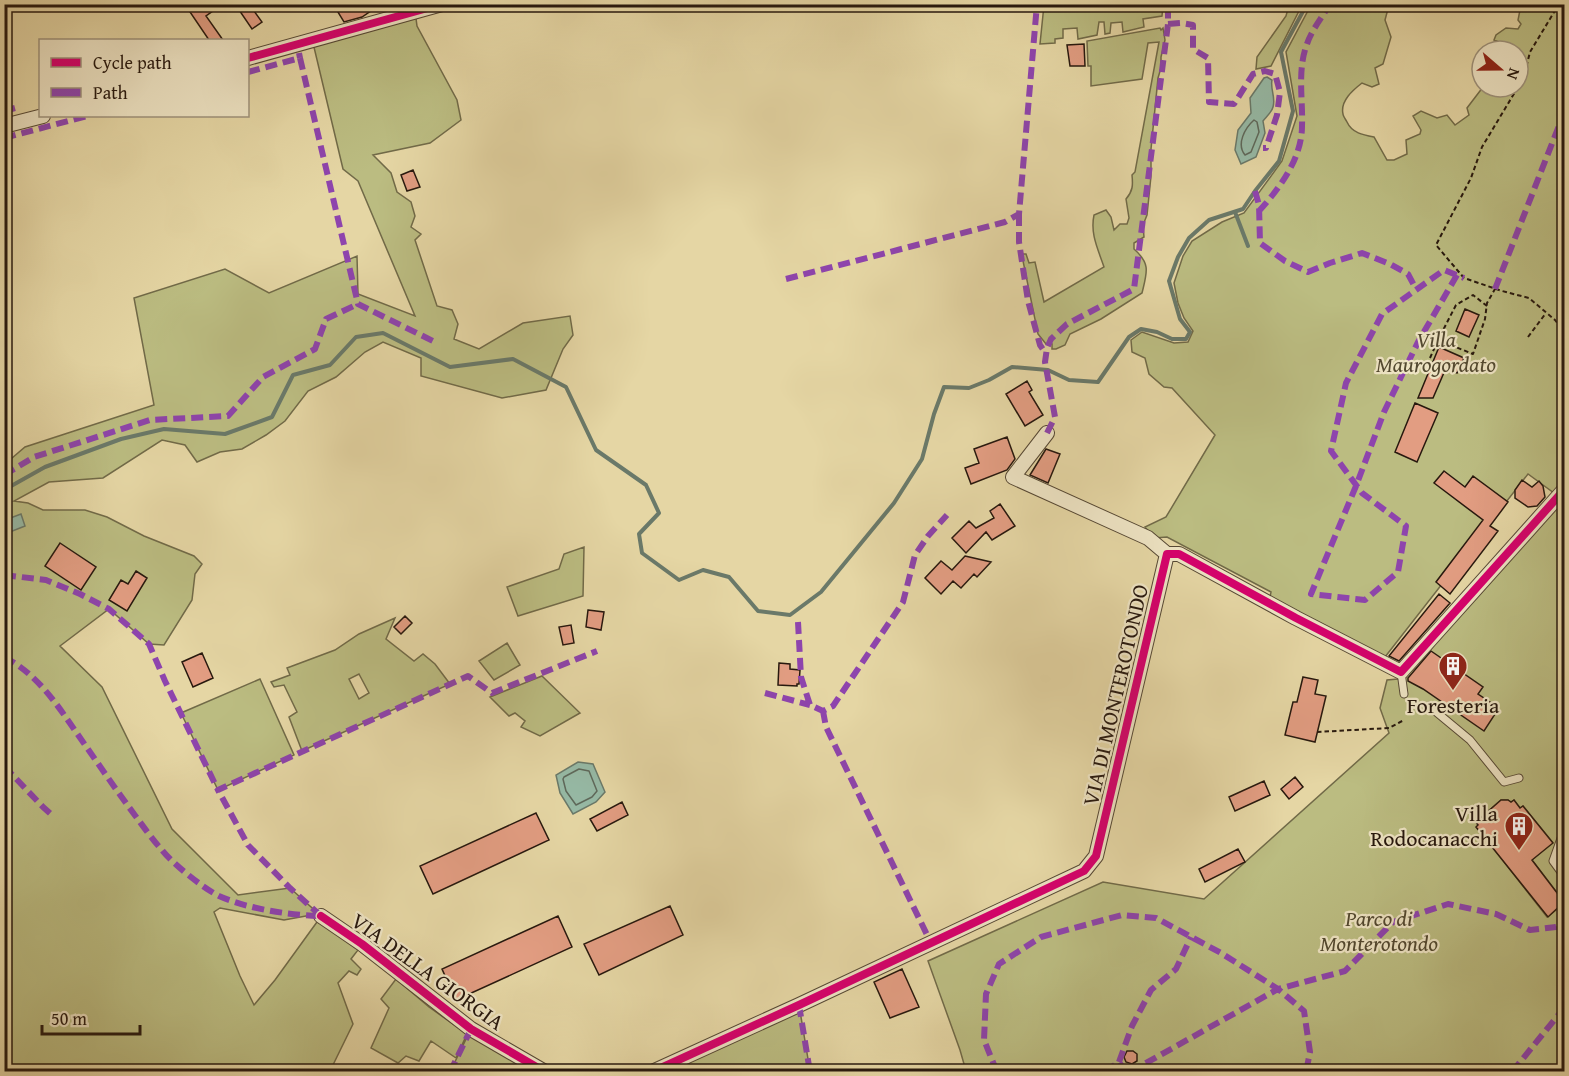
<svg xmlns="http://www.w3.org/2000/svg" width="1569" height="1076" font-family="'Gentium Book Plus',serif">
<rect width="100%" height="100%" fill="#e5d6a4"/>
<filter id="stains"><feTurbulence type="fractalNoise" baseFrequency=".00333" numOctaves="4"/><feColorMatrix values="0 0 0 0 .2 0 0 0 0 .09 0 0 0 0 .02 0 0 0 .5 -.17"/></filter>
<radialGradient id="worn" r=".72"><stop offset=".6" stop-color="#630" stop-opacity="0"/><stop offset="1" stop-color="#630" stop-opacity=".3"/></radialGradient>
<!-- green -->
<path fill="#bbbc81" stroke="#716a48" stroke-width="1.5" fill-rule="evenodd" d="M 1044,5 L 1044,4 L 1163,5 L 1162,16 L 1143,19 L 1144,27 L 1123,32 L 1122,22 L 1111,23 L 1110,33 L 1105,34 L 1104,22 L 1099,22 L 1097,35 L 1078,39 L 1077,28 L 1063,29 L 1063,38 L 1055,39 L 1055,43 L 1040,44 Z
M 1289,5 L 1302,5 L 1271,66 L 1256,69 L 1257,57 L 1286,16 Z
M 1311,5 L 1389,5 L 1385,20 L 1391,37 L 1383,64 L 1375,68 L 1379,84 L 1372,87 L 1362,83 C 1353,90 1340,101 1343,114 C 1343,116 1346,120 1347,122 C 1352,133 1363,135 1374,137 L 1387,160 L 1394,160 L 1407,154 L 1406,140 L 1420,134 L 1421,130 L 1413,116 L 1421,111 L 1437,118 L 1447,115 L 1455,125 L 1469,115 L 1467,108 L 1483,87 L 1518,87 L 1518,51 L 1497,51 L 1497,41 L 1494,40 L 1496,35 L 1506,28 L 1518,29 L 1521,24 L 1518,20 L 1521,5 L 1564,5 L 1564,482 L 1554,493 L 1528,474 L 1385,657 L 1270,597 L 1271,592 L 1167,537 L 1154,538 L 1145,527 L 1166,517 L 1215,435 L 1172,388 L 1164,387 L 1149,374 L 1145,358 L 1132,352 L 1131,340 L 1142,332 L 1174,343 L 1188,342 L 1193,331 L 1184,318 L 1178,303 L 1174,283 L 1183,256 L 1192,241 L 1222,222 L 1244,213 L 1282,161 L 1297,116 L 1286,52 Z
M 415,11 L 417,26 L 457,100 L 461,120 L 430,143 L 373,155 L 391,173 L 397,192 L 411,202 L 415,216 L 411,227 L 421,234 L 415,240 L 437,306 L 452,310 L 458,324 L 454,339 L 479,349 L 523,323 L 570,316 L 573,335 L 563,349 L 546,390 L 502,398 L 421,376 L 421,358 L 383,342 L 365,352 L 336,377 L 308,391 L 285,421 L 266,435 L 242,449 L 220,452 L 197,462 L 185,445 L 162,440 L 103,478 L 49,482 L 14,501 L 28,503 L 43,510 L 85,510 L 107,517 L 144,536 L 194,556 L 202,564 L 195,574 L 192,600 L 164,645 L 149,644 L 109,609 L 60,646 L 102,687 L 172,829 L 238,895 L 290,888 L 321,916 L 306,916 L 284,920 L 220,908 L 214,912 L 240,976 L 254,1005 L 275,980 L 317,922 L 325,925 L 358,950 L 351,959 L 361,969 L 357,975 L 349,971 L 338,983 L 353,1024 L 330,1071 L 5,1072 L 5,464 L 25,447 L 154,405 L 134,298 L 225,269 L 269,293 L 357,256 L 358,294 L 415,316 L 358,181 L 343,169 L 313,43 Z
M 1160,28 L 1161,30 L 1163,28 L 1165,40 L 1161,57 L 1161,68 L 1158,78 L 1151,149 L 1151,176 L 1147,215 L 1143,225 L 1144,237 L 1134,243 L 1134,249 C 1151,264 1147,272 1142,293 L 1101,319 L 1070,334 L 1065,345 L 1056,349 L 1052,349 L 1052,344 L 1046,344 L 1038,334 L 1022,256 L 1022,254 L 1026,254 L 1029,263 L 1035,262 L 1044,302 L 1104,267 C 1098,249 1090,234 1094,215 L 1106,210 L 1111,217 L 1114,230 L 1120,224 L 1127,224 L 1129,218 L 1126,199 C 1133,191 1133,185 1132,175 L 1135,172 L 1159,42 L 1148,43 L 1142,79 L 1091,86 L 1091,66 L 1088,66 L 1087,41 Z
M 1564,498 L 1564,902 L 1532,860 L 1552,842 L 1523,806 L 1520,808 L 1514,800 L 1511,802 L 1508,800 L 1501,800 L 1476,822 L 1478,825 L 1477,827 L 1547,917 L 1564,904 L 1564,1071 L 966,1071 L 960,1050 L 928,961 L 1103,882 L 1204,899 L 1389,733 L 1380,708 L 1387,680 L 1398,679 Z
M 584,547 L 583,596 L 518,616 L 507,587 L 559,569 L 564,554 Z
M 395,618 L 386,639 L 414,661 L 423,654 L 435,664 L 450,684 L 302,751 L 289,717 L 297,712 L 284,685 L 274,687 L 271,682 L 290,675 L 287,668 L 335,650 L 359,634 ZM 359,674 L 369,693 L 359,699 L 349,679 Z
M 507,643 L 520,665 L 494,680 L 479,661 Z
M 542,676 L 580,713 L 540,736 L 521,727 L 525,721 L 515,713 L 509,716 L 490,697 Z
M 260,679 L 294,755 L 218,790 L 181,713 Z
M 396,979 L 429,1007 L 467,1034 L 456,1058 L 431,1041 L 419,1061 L 406,1056 L 398,1063 L 371,1048 L 389,1008 L 381,999 Z
M 799,1005 L 810,1071 L 691,1071 L 687,1055 Z
M 471,1029 L 545,1072 L 450,1072 Z"/>
<!-- water -->
<path fill="#96b9a5" stroke="#6a7969" stroke-width="1.5" d="M 1267,77 L 1272,80 C 1270,89 1276,98 1273,107 C 1272,112 1266,117 1263,121 L 1265,133 L 1256,157 L 1241,164 L 1235,150 L 1238,130 L 1251,113 L 1250,98 L 1264,78 Z
M 21,514 L 25,526 L 5,534 L 5,520 Z
M 578,762 L 593,764 L 605,792 L 596,802 L 573,814 L 560,793 L 556,775 Z"/>
<g fill="none" stroke-linecap="round" stroke-linejoin="round">
<!-- shore -->
<path stroke="#5e685a" stroke-width="1.5" d="M 1254,120 L 1257,122 L 1259,132 L 1251,152 L 1245,155 C 1236,144 1245,128 1254,120 Z
M 579,769 L 589,771 L 597,791 L 592,797 L 576,805 L 566,791 L 563,779 L 564,777 Z"/>
<!-- stream -->
<path stroke="#6a7969" stroke-width="4" d="M 1235,212 L 1248,246
M 4,490 L 45,467 L 121,439 L 164,429 L 225,434 L 272,417 L 293,375 L 330,365 L 356,337 L 383,333 L 450,367 L 513,359 L 566,387 L 596,450 L 646,485 L 659,513 L 639,534 L 642,553 L 679,580 L 703,570 L 729,577 L 758,611 L 790,615 L 821,592 L 894,503 L 922,459 L 934,414 L 944,387 L 969,388 L 989,380 L 1012,367 L 1048,370 L 1069,380 L 1098,382 L 1129,337 L 1141,329 L 1157,332 L 1172,339 L 1186,339 L 1190,332 L 1180,319 L 1169,281 L 1178,257 L 1189,238 L 1209,220 L 1243,209 L 1255,191 L 1279,161 L 1293,111 L 1281,52 L 1307,4"/>
</g>
<!-- building -->
<path fill="#e29d82" stroke="#27180e" stroke-width="1.5" d="M 202,4 L 223,4 L 206,16 L 223,40 L 209,40 L 190,12 Z
M 235,4 L 249,4 L 262,22 L 252,29 Z
M 333,4 L 381,4 L 362,17 L 344,22 Z
M 1084,44 L 1085,66 L 1070,66 L 1067,45 Z
M 413,170 L 420,187 L 407,191 L 401,175 Z
M 1465,309 L 1479,315 L 1469,337 L 1456,331 Z
M 1439,347 L 1464,358 L 1457,373 L 1446,368 L 1433,398 L 1418,398 Z
M 1027,381 L 1032,390 L 1029,392 L 1043,415 L 1025,426 L 1006,394 Z
M 1415,403 L 1438,413 L 1417,462 L 1395,452 Z
M 1007,437 L 1015,459 L 1007,470 L 971,484 L 965,468 L 979,463 L 974,449 Z
M 1046,449 L 1060,454 L 1048,483 L 1030,475 Z
M 1444,471 L 1465,487 L 1473,476 L 1508,502 L 1490,526 L 1498,531 L 1450,594 L 1436,582 L 1483,520 L 1434,483 Z
M 1522,480 L 1532,487 L 1539,481 L 1543,486 L 1545,497 L 1537,506 L 1528,507 L 1515,498 L 1515,490 Z
M 1000,504 L 1015,526 L 992,540 L 986,532 L 966,553 L 952,538 L 969,521 L 976,528 L 994,518 L 990,511 Z
M 60,543 L 96,567 L 81,590 L 45,566 Z
M 965,556 L 991,562 L 977,577 L 974,574 L 961,588 L 953,581 L 941,594 L 925,578 L 941,561 L 952,570 Z
M 136,571 L 147,578 L 127,611 L 109,600 L 121,580 L 128,584 Z
M 1439,594 L 1450,603 L 1399,661 L 1389,656 Z
M 588,610 L 604,612 L 601,630 L 586,627 Z
M 405,616 L 412,623 L 401,634 L 394,627 Z
M 571,625 L 574,643 L 563,645 L 559,627 Z
M 1431,651 L 1483,687 L 1478,694 L 1499,708 L 1484,731 L 1423,689 L 1408,681 L 1408,678 Z
M 202,653 L 213,678 L 193,687 L 182,662 Z
M 779,663 L 790,664 L 790,669 L 800,670 L 799,684 L 797,684 L 797,686 L 778,685 Z
M 1303,677 L 1318,680 L 1315,694 L 1326,696 L 1315,742 L 1285,735 L 1293,702 L 1297,702 Z
M 1295,777 L 1303,787 L 1289,799 L 1281,789 Z
M 1264,781 L 1270,795 L 1235,811 L 1229,797 Z
M 1501,800 L 1508,800 L 1511,802 L 1514,800 L 1520,808 L 1523,806 L 1553,843 L 1532,860 L 1564,902 L 1548,917 L 1476,827 L 1478,825 L 1476,822 Z
M 622,802 L 628,815 L 597,831 L 590,819 Z
M 536,813 L 549,840 L 433,894 L 420,866 Z
M 1238,849 L 1245,862 L 1205,882 L 1199,869 Z
M 670,906 L 683,935 L 599,975 L 584,944 Z
M 558,916 L 572,947 L 456,1000 L 442,969 Z
M 902,969 L 919,1007 L 890,1018 L 874,982 Z
M 1127,1051 L 1133,1051 L 1137,1054 L 1137,1061 L 1132,1064 L 1126,1062 L 1124,1057 Z"/>
<g fill="none" stroke-linecap="round" stroke-linejoin="round">
<!-- lane casing -->
<g stroke="#564834" stroke-width="9">
<path id="lane" d="M 1401,672 L 1404,694
M 1429,706 L 1470,740 L 1504,782 L 1519,778
M 1564,830 L 1553,861 L 1564,876"/>
</g>
<!-- street casing -->
<g stroke="#564834" stroke-width="16">
<path id="street" d="M 248,58 L 442,4
M 4,126 L 43,116
M 1047,433 L 1013,477 L 1148,538 L 1167,554
M 321,916 L 362,944 L 471,1029 L 545,1072
M 652,1072 L 799,1005 L 1084,871 L 1096,856 L 1167,554 L 1179,554 L 1296,618 L 1401,672 L 1564,490"/>
</g>
<!-- path -->
<path stroke="#27180e" stroke-width="2" stroke-dasharray="4.5 3" stroke-linecap="butt" d="M 1518,87 L 1482,147 L 1471,178 L 1436,245 L 1464,278 L 1502,291 L 1529,298 L 1555,320 L 1564,332
M 1518,87 L 1524,76 L 1530,52 L 1559,4
M 1487,306 L 1473,295 L 1456,305 L 1438,340 L 1473,354 L 1485,319 L 1487,303 L 1495,289
M 1528,337 L 1546,313
M 1430,358 L 1438,340
M 1317,732 L 1389,728 L 1404,720"/>
<!-- lane -->
<use href="#lane" stroke="#eee4c4" stroke-width="7"/>
<!-- street -->
<use href="#street" stroke="#eee4c4" stroke-width="14"/>
<!-- quiet -->
<path stroke="#8e44ad" stroke-width="6" stroke-dasharray="12 6" stroke-linecap="butt" d="M 1168,24 L 1181,23 L 1193,25 L 1193,49 L 1208,58 L 1209,102 L 1234,104 L 1253,74 L 1265,71 L 1275,74 L 1280,92 L 1277,115 L 1266,148 L 1263,148
M 300,58 L 358,304 L 435,342
M 248,72 L 300,58 L 299,53
M 4,111 L 15,108
M 4,138 L 87,116
M 1255,191 L 1259,205 L 1260,243 L 1285,261 L 1308,272 L 1330,263 L 1362,253 L 1390,264 L 1408,274 L 1416,289
M 1259,211 C 1280,188 1302,158 1302,126 C 1303,99 1297,70 1307,44 C 1311,31 1323,16 1330,4
M 1019,214 L 1019,242 L 1028,301 L 1040,345 L 1046,354
M 1457,275 L 1418,342 L 1384,412 L 1356,486 L 1311,594 L 1365,600 L 1398,572 L 1406,526 L 1362,493 L 1331,451 L 1346,383 L 1382,314 L 1444,270 L 1464,278
M 786,279 L 1005,222 L 1019,214 L 1037,4
M 1495,289 L 1564,113
M 1047,433 L 1055,417 L 1045,362 L 1047,348 L 1051,339 L 1067,324 L 1134,289 L 1168,24 L 1168,4
M 4,475 L 34,457 L 150,420 L 228,416 L 263,377 L 315,349 L 326,319 L 358,304
M 4,575 L 46,580 L 80,594 L 109,609 L 149,644 L 165,681 L 218,790
M 798,622 L 801,677 L 810,705 L 823,711 L 833,706 L 903,602 L 915,555 L 928,536 L 947,515
M 4,657 C 37,674 56,703 76,732 C 95,759 114,787 134,814 C 143,826 152,839 162,850 C 173,864 203,888 219,896 C 248,909 289,915 321,916
M 765,693 L 810,705
M 823,711 L 826,727 L 931,943
M 4,766 L 43,807 L 53,816
M 321,916 L 290,888 L 248,845 L 218,790 L 468,676 L 492,693 L 597,651
M 799,1005 L 810,1072
M 1119,1062 L 1132,1026 L 1151,990 L 1176,969 L 1191,937
M 450,1072 L 471,1029
M 997,1072 L 984,1040 L 986,994 L 999,964 L 1041,937 L 1122,915 L 1156,918 L 1221,953 L 1278,989 L 1345,971 L 1393,922 L 1448,904 L 1496,914 L 1530,930 L 1556,927 L 1564,921
M 1105,1072 L 1119,1062 L 1123,1068
M 1130,1072 L 1278,989 L 1304,1011 L 1310,1052 L 1306,1072
M 1512,1072 L 1564,1008"/>
<!-- cycleway casing -->
<g stroke="#eee4c4" stroke-width="11">
<path id="cycleway" d="M 248,58 L 442,4
M 321,916 L 362,944 L 471,1029 L 545,1072
M 652,1072 L 799,1005 L 1084,871 L 1096,856 L 1167,554 L 1179,554 L 1296,618 L 1401,672 L 1564,490"/>
</g>
<!-- cycleway -->
<use href="#cycleway" stroke="#d6006c" stroke-width="8"/>
</g>
<!-- icons -->
<defs>
<g id="building-pin" transform="scale(1.5)"><path d="M0 17L-7.5 6A9.5 9.5 0 1 1 7.5 6Z" fill="#8f2418" stroke="#eee4c4"/><path d="M-4-6H4V6H1V3H-1V6H-4ZM-2.5-4.3h1.7v1.8h-1.7ZM.8-4.3h1.7v1.8H.8ZM-2.5-1h1.7V.8h-1.7ZM.8-1h1.7V.8H.8Z" fill="#fff"/></g>
</defs>
<g fill-rule="evenodd">
<use href="#building-pin" x="1453" y="666"/>
<use href="#building-pin" x="1519" y="826"/>
</g>
<g text-anchor="middle" dominant-baseline="central" stroke-width="4.5" stroke-linejoin="round" paint-order="stroke">
<!-- park labels -->
<g font-size="22" font-style="italic" fill="#534930" stroke="#eee4c4">
<text x="1436" y="339">Villa<tspan x="1436" dy="25">Maurogordato</tspan></text>
<text x="1379" y="918">Parco di<tspan x="1379" dy="25">Monterotondo</tspan></text>
</g>
<!-- street labels -->
<g font-size="22" fill="#27180e" stroke="#eee4c4">
<text transform="translate(1115 695) rotate(-77)">VIA DI MONTEROTONDO</text>
<text transform="translate(428 971) rotate(36)">VIA DELLA GIORGIA</text>
</g>
<!-- poi labels -->
<g font-size="22" fill="#27180e" stroke="#eee4c4">
<text x="1453" y="705">Foresteria</text>
<text x="1498" y="813" text-anchor="end">Villa<tspan x="1498" dy="25">Rodocanacchi</tspan></text>
</g>
</g>
<!-- margin -->
<rect width="1569" height="1076" fill="none" stroke="#e5d6a4" stroke-width="24"/>
<rect x="6" y="6" width="1557" height="1064" fill="none" stroke="#27180e" stroke-width="3"/>
<rect x="12" y="12" width="1545" height="1052" fill="none" stroke="#27180e" stroke-width="1.5"/>
<!-- legend -->
<rect x="39" y="39" width="210" height="78" fill="#eee4c4" stroke="#9e927b" stroke-width="1.5"/>
<rect x="51" y="58" width="30" height="9" fill="#d6006c" stroke="#9e927b" stroke-width="1.5"/>
<text x="93" y="69" font-size="18" fill="#27180e">Cycle path</text>
<rect x="51" y="88" width="30" height="9" fill="#8e44ad" stroke="#9e927b" stroke-width="1.5"/>
<text x="93" y="99" font-size="18" fill="#27180e">Path</text>
<!-- north arrow -->
<g transform="translate(1500 69) rotate(110)"><circle r="28" fill="#eee4c4" stroke="#9e927b" stroke-width="1.5"/>
<path d="M0-4.5L10 22L0 15L-10 22Z" fill="#8f2418"/>
<text y="-9" font-size="16" font-weight="bold" text-anchor="middle" fill="#27180e">N</text>
</g>
<!-- scale -->
<path d="M42 1025v9h98v-9" fill="none" stroke="#27180e" stroke-width="3"/>
<text x="51" y="1025" font-size="18" fill="#27180e" stroke="#eee4c4" stroke-width="4.5" paint-order="stroke">50 m</text>
<rect width="100%" height="100%" filter="url(#stains)"/>
<rect width="100%" height="100%" fill="url(#worn)"/>
</svg>
